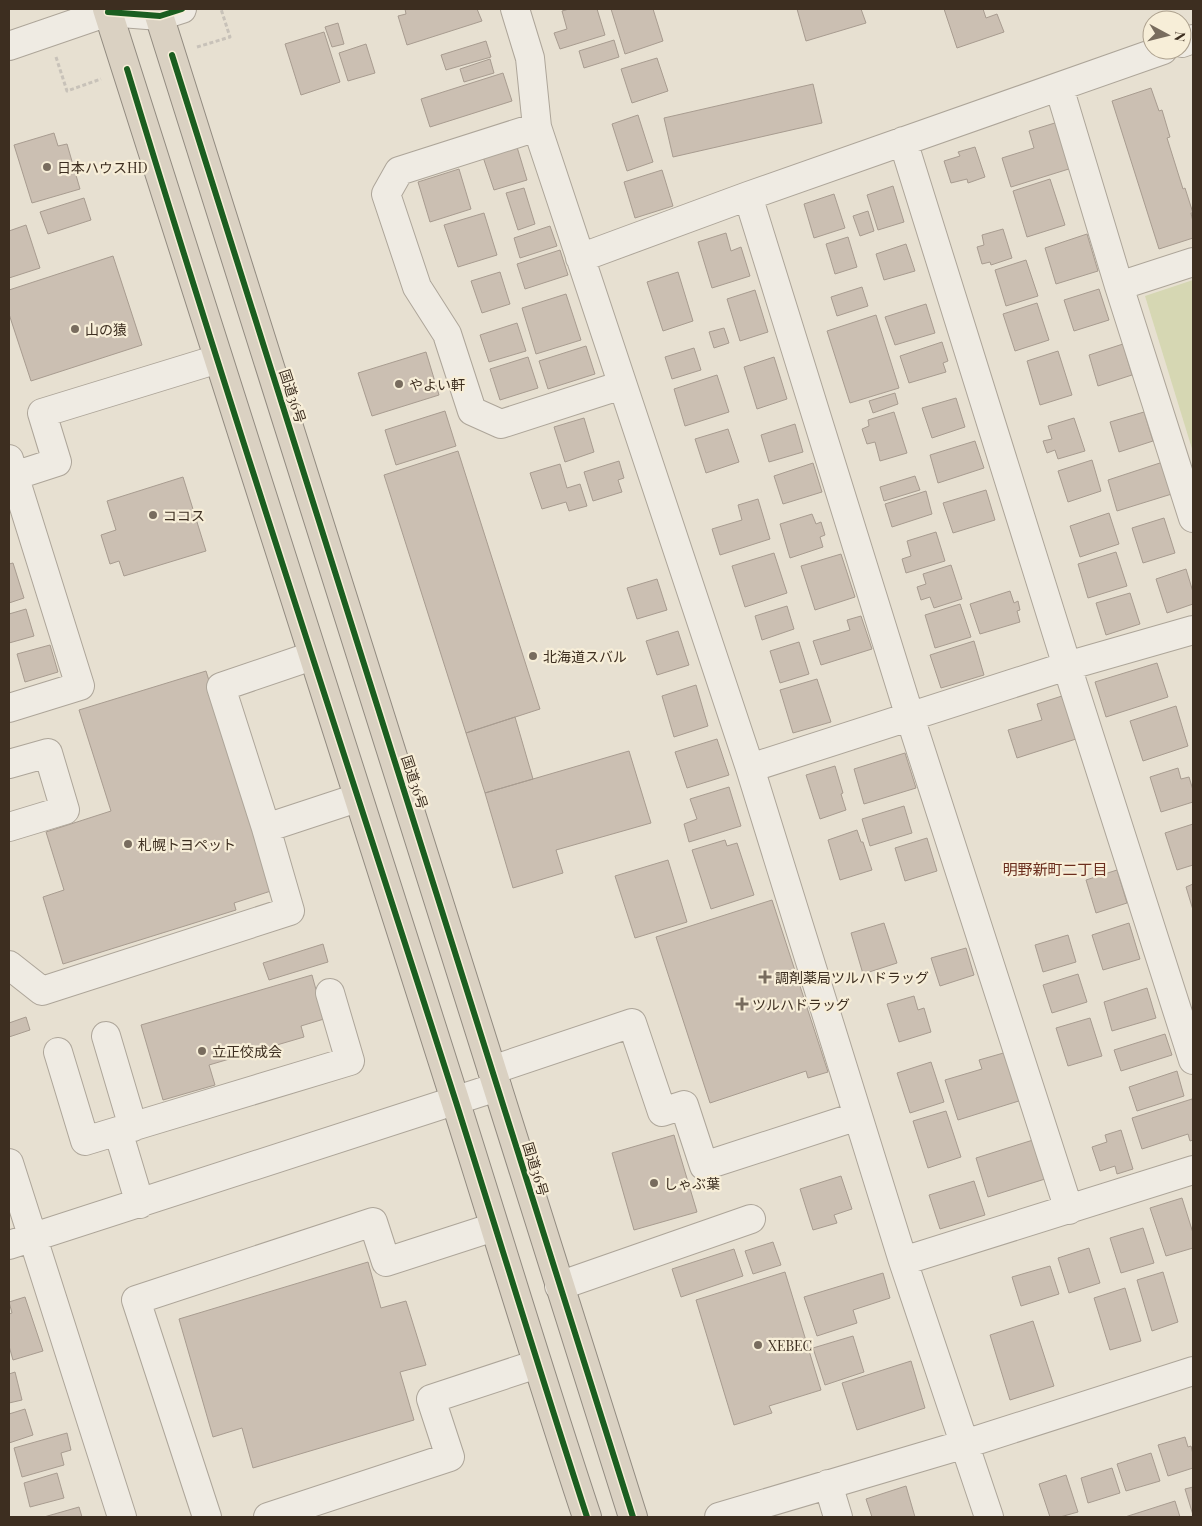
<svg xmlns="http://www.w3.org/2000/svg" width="1202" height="1526" font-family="'Playfair Display','Noto Sans JP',serif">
<rect width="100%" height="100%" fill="#e7e0d1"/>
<!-- green -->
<path fill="#d6d7b3" d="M 1193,280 L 1193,452 L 1145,296 Z"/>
<!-- building -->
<path fill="#cbbfb2" stroke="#a89c90" d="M 405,9 L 477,9 L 482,21 L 407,45 L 398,16 L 406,14 Z
M 569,9 L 597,9 L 605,35 L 560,49 L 554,33 L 567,29 L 562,11 Z
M 611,9 L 653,9 L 663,41 L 625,54 Z
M 797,9 L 861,9 L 866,23 L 806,41 Z
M 944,9 L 983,9 L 986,18 L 997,14 L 1004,32 L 957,48 Z
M 338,23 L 344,44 L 332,47 L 325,27 Z
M 324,32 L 340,82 L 301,95 L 285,44 Z
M 614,40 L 619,57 L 584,68 L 579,51 Z
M 486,41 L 491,57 L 446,70 L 441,55 Z
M 366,44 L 375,73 L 348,81 L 339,53 Z
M 657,58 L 668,91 L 632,103 L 621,69 Z
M 490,59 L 494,73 L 464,82 L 460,69 Z
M 503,73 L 512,101 L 430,127 L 421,99 Z
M 813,84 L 822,123 L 673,157 L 664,118 Z
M 1151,88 L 1159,111 L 1162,110 L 1170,137 L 1167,138 L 1183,189 L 1185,188 L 1193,213 L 1191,213 L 1193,222 L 1193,238 L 1159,249 L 1112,101 Z
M 638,115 L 653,162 L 627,171 L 612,124 Z
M 1058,122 L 1072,168 L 1011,187 L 1002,158 L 1034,148 L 1029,131 Z
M 54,133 L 58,146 L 67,144 L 80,189 L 32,203 L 14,145 Z
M 517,147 L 527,180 L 494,190 L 483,157 Z
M 975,147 L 985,177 L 968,183 L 967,179 L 951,183 L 944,161 L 960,156 L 958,152 Z
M 459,169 L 471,209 L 430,222 L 418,182 Z
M 662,170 L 673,206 L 635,218 L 624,182 Z
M 1050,179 L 1065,225 L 1027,237 L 1013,191 Z
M 893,186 L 904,222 L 878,230 L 867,195 Z
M 524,188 L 535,224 L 518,230 L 506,193 Z
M 834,194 L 845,228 L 814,238 L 804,204 Z
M 84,198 L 91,220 L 48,234 L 40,212 Z
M 868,211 L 874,231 L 860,236 L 853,216 Z
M 484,213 L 497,255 L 458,267 L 444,225 Z
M 26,225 L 40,268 L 9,278 L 9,231 Z
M 550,226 L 557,246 L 520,258 L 514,238 Z
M 1003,229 L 1012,258 L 991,265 L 990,262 L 982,264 L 977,247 L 984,245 L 982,235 Z
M 726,233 L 731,251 L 741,247 L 750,276 L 712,288 L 698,242 Z
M 1087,234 L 1098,271 L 1056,284 L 1045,248 Z
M 848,237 L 857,267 L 835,274 L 826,244 Z
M 906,244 L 915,271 L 884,280 L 876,254 Z
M 560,250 L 568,275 L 525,289 L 517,264 Z
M 113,256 L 142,345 L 31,381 L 9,314 L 9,290 Z
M 1026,260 L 1038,296 L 1006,306 L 995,270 Z
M 500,272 L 510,304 L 482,313 L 471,281 Z
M 678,272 L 693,321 L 663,331 L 647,282 Z
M 862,287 L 868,306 L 837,316 L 831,297 Z
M 1099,289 L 1109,320 L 1074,331 L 1064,300 Z
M 755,290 L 768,332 L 740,341 L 727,299 Z
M 566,294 L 581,340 L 536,354 L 522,308 Z
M 1037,303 L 1049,340 L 1015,351 L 1003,314 Z
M 926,304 L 935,333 L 895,345 L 885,317 Z
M 876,315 L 899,388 L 850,403 L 827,331 Z
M 517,323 L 526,351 L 489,362 L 480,335 Z
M 724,328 L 729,343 L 714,348 L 709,332 Z
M 942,342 L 948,361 L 943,363 L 946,372 L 909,383 L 900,356 Z
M 1123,344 L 1132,375 L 1098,386 L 1089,355 Z
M 586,346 L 595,374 L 548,389 L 539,361 Z
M 694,348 L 701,370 L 672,379 L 665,357 Z
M 1058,351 L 1072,395 L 1040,405 L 1027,361 Z
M 426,352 L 439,395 L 372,416 L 358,373 Z
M 528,357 L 538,388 L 500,400 L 490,369 Z
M 774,357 L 787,399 L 757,409 L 744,367 Z
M 717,375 L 729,412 L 685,426 L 674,389 Z
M 895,393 L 898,404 L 873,413 L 869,401 Z
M 956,398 L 965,427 L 932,438 L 922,408 Z
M 445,411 L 456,446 L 396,465 L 385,430 Z
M 894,412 L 907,453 L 880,461 L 875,442 L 867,444 L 862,429 L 869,426 L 868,420 Z
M 1144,412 L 1153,441 L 1119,452 L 1110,422 Z
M 584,418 L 594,452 L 565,462 L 554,427 Z
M 1074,418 L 1085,451 L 1058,459 L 1055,450 L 1047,453 L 1043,441 L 1052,439 L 1048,426 Z
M 795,424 L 803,452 L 769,462 L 761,435 Z
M 728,429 L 739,462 L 706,473 L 695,439 Z
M 975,441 L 984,468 L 938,483 L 930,455 Z
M 458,451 L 540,709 L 466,733 L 384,475 Z
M 1092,460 L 1101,491 L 1068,502 L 1058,471 Z
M 619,461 L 624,478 L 618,480 L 622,492 L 593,501 L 584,472 Z
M 1166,461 L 1175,493 L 1117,511 L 1108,480 Z
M 813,463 L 822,492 L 783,504 L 774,476 Z
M 560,464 L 567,488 L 580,484 L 587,506 L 569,511 L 566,502 L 542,509 L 530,473 Z
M 915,476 L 920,490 L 884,501 L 880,487 Z
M 183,477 L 206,551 L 124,576 L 119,561 L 110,564 L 101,535 L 116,530 L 107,501 Z
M 986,490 L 995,520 L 953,533 L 943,503 Z
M 926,491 L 932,514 L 892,527 L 885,504 Z
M 758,499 L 770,539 L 720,555 L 712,529 L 742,520 L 738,505 Z
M 1109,513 L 1119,544 L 1080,557 L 1070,526 Z
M 812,514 L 816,524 L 821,522 L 825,535 L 820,537 L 823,547 L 790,558 L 780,524 Z
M 1164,518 L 1175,553 L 1143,563 L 1132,528 Z
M 936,532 L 945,561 L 906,573 L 902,559 L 911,556 L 907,541 Z
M 1116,552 L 1127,586 L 1088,598 L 1078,564 Z
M 774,553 L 787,593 L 745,607 L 732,566 Z
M 841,554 L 855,597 L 815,610 L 801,566 Z
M 13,563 L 24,598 L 9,603 L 9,564 Z
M 951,565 L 962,599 L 934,608 L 930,597 L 921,600 L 917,587 L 926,584 L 923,574 Z
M 1186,569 L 1193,592 L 1193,604 L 1167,613 L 1156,579 Z
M 657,579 L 667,610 L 637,619 L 627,588 Z
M 1010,591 L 1014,603 L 1018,601 L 1020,610 L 1017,611 L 1020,622 L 980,634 L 970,604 Z
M 1130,593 L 1140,624 L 1106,635 L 1096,603 Z
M 960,604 L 971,637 L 935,648 L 925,615 Z
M 787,606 L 794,629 L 762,640 L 755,616 Z
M 26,609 L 34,636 L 9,643 L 9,614 Z
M 861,616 L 872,649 L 821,665 L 813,641 L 850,630 L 847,620 Z
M 678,631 L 689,665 L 657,675 L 646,641 Z
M 974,641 L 984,675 L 941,688 L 930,655 Z
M 799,642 L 809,674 L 780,683 L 770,651 Z
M 50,645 L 58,672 L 25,682 L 17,654 Z
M 1157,663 L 1168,697 L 1106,717 L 1095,682 Z
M 206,671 L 274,890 L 234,903 L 236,910 L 63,964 L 43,897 L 64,890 L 46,832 L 111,811 L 79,710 Z
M 817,679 L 831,722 L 793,733 L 780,690 Z
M 696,685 L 708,726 L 674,737 L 662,696 Z
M 1062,696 L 1076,739 L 1017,758 L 1008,730 L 1042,720 L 1037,704 Z
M 1176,706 L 1188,746 L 1143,761 L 1130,721 Z
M 515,717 L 533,779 L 485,793 L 466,733 Z
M 717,739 L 729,775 L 687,788 L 675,752 Z
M 629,751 L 651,823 L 556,850 L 563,873 L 513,888 L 485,793 Z
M 905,753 L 916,788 L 864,804 L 854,769 Z
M 835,766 L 843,793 L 841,794 L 846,810 L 820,819 L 806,775 Z
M 1178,768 L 1181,779 L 1189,777 L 1193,790 L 1193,802 L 1161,812 L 1150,777 Z
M 729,787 L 741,826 L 689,842 L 684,824 L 697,819 L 690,799 Z
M 904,806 L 912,833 L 870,846 L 862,819 Z
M 1193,824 L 1193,865 L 1177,870 L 1165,833 Z
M 857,830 L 861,842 L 863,842 L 872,870 L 840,880 L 828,840 Z
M 927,838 L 937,871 L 905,881 L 895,848 Z
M 725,840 L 727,846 L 737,843 L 754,895 L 711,909 L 692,850 Z
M 668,860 L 687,922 L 635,938 L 615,876 Z
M 1117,870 L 1127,903 L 1096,913 L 1086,880 Z
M 1193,884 L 1193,910 L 1186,887 Z
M 772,900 L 828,1072 L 808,1078 L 806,1071 L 710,1103 L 656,937 Z
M 884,923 L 897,963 L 863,974 L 851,933 Z
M 1129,923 L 1140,959 L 1103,970 L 1092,935 Z
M 1068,935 L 1076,962 L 1043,972 L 1035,945 Z
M 323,944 L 328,962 L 269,980 L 263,963 Z
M 966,948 L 974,975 L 940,986 L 931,958 Z
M 1078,974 L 1087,1002 L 1052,1013 L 1043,985 Z
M 312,975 L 324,1019 L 301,1026 L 304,1037 L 209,1065 L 215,1085 L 163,1100 L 141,1025 Z
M 1147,988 L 1156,1018 L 1112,1031 L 1104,1002 Z
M 914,996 L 918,1010 L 924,1008 L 931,1032 L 899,1042 L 887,1004 Z
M 26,1017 L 30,1030 L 9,1037 L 9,1023 Z
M 1090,1018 L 1102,1056 L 1068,1066 L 1056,1028 Z
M 1165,1034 L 1172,1055 L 1121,1071 L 1114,1050 Z
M 1007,1052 L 1022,1100 L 958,1120 L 945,1080 L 982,1069 L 979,1060 Z
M 931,1062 L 944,1102 L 910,1113 L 897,1073 Z
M 1177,1071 L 1184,1096 L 1137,1111 L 1129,1087 Z
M 1192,1099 L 1193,1103 L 1193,1140 L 1190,1141 L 1188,1134 L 1142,1149 L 1132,1118 Z
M 946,1111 L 961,1157 L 928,1168 L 913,1121 Z
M 1121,1130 L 1133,1169 L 1117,1174 L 1115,1166 L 1100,1171 L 1092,1147 L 1107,1142 L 1105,1135 Z
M 674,1135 L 697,1212 L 634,1230 L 612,1153 Z
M 1033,1140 L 1045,1179 L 988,1197 L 976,1158 Z
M 841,1176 L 852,1209 L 834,1215 L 837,1223 L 813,1230 L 800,1189 Z
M 974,1181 L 985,1215 L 940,1229 L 929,1195 Z
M 1182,1198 L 1193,1233 L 1193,1248 L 1166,1256 L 1150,1208 Z
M 1143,1228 L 1154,1263 L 1121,1273 L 1110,1238 Z
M 773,1242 L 781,1265 L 753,1274 L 745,1251 Z
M 1089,1248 L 1100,1283 L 1069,1293 L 1058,1258 Z
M 734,1249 L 743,1276 L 681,1297 L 672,1269 Z
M 368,1262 L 381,1308 L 406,1301 L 426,1365 L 400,1372 L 414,1420 L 253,1468 L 242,1428 L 213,1437 L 179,1319 Z
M 1050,1266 L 1059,1294 L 1021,1306 L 1012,1277 Z
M 785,1272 L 821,1390 L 769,1406 L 772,1413 L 734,1425 L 696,1300 Z
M 1163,1272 L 1178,1322 L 1152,1331 L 1137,1280 Z
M 883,1273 L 890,1298 L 853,1310 L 857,1323 L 817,1336 L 804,1297 Z
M 1125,1288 L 1141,1341 L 1110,1350 L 1094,1298 Z
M 25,1297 L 43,1351 L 13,1360 L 9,1346 L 9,1314 L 12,1313 L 9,1302 Z
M 1033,1321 L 1054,1386 L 1010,1400 L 990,1335 Z
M 853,1336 L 864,1372 L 825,1385 L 813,1348 Z
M 911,1361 L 925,1408 L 857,1430 L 842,1383 Z
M 15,1372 L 22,1400 L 9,1403 L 9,1374 Z
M 25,1409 L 33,1435 L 9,1443 L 9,1414 Z
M 67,1433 L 71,1450 L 61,1453 L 64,1465 L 22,1477 L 14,1448 Z
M 1185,1437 L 1188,1447 L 1191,1446 L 1193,1454 L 1193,1468 L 1168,1476 L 1158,1445 Z
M 1151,1453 L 1160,1481 L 1126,1491 L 1117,1464 Z
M 1112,1468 L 1120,1493 L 1088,1503 L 1081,1478 Z
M 57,1473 L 64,1498 L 30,1507 L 24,1483 Z
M 1066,1475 L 1078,1512 L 1060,1517 L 1050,1517 L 1039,1484 Z
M 906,1486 L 915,1517 L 872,1517 L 866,1499 Z
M 1193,1487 L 1193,1515 L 1185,1489 Z
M 1175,1501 L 1180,1517 L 1125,1517 Z
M 79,1507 L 82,1517 L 44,1517 Z"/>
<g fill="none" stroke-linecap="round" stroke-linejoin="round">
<!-- minor casing -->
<g stroke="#ada599" stroke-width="30">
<path id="minor" d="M 515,9 L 530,58 L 537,127 L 750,768 L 903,1261 L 989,1517
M 108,12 L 160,16 L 182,9
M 1182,43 L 1193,39
M 9,46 L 108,12 L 113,9
M 1059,87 L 1119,286 L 1193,518
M 537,127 L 399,171 L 386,194 L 417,287 L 447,334 L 472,411 L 501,424 L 622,385
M 903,141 L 1067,666 L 1193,1060
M 748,196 L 910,717 L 1069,1210
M 580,258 L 748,196 L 1163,50
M 1119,286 L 1193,262
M 9,459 L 80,686 L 9,708
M 14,476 L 57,462 L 42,413 L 218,359
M 312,656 L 221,687 L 266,828 L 357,798
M 9,764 L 48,753 L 65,810 L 9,827
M 750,768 L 1067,666 L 1193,630
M 9,965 L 42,991 L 290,911 L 266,828
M 106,1036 L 133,1127
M 58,1052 L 85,1141 L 118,1131
M 492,1070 L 632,1023 L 662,1112 L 684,1105 L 704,1166 L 858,1116
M 9,1163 L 122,1517
M 140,1204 L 118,1131 L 350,1061 L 330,993
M 9,1245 L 497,1087
M 903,1261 L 1193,1170
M 559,1286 L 751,1219
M 828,1484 L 838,1517
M 207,1517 L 136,1300 L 373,1222 L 386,1262 L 494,1227
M 268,1517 L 450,1457 L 431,1399 L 537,1364
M 719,1517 L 965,1444 L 1193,1371"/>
</g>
<!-- highway casing -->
<g stroke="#928b80" stroke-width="30">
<path id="highway" d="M 107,9 C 224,372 338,737 455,1100 C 499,1239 541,1379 587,1517
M 157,9 L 633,1517"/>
</g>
<!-- path -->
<path stroke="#c8c2b9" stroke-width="3" stroke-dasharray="4 2.5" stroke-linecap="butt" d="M 197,47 L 230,37 L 221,9
M 56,57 L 67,91 L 101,79"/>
<!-- minor -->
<use href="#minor" stroke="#efebe3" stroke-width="28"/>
<!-- highway -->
<use href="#highway" stroke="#dad1c2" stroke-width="28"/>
<!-- cycleway casing -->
<g stroke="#f7eed8" stroke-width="9">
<path id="cycleway" d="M 108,12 L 160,16 L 182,9
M 172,55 L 633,1517
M 127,69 C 232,415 346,758 456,1102 C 500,1241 542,1379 587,1517"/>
</g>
<!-- cycleway -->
<use href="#cycleway" stroke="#1b5e20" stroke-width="6"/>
</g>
<!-- markers -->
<g fill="#786c5e" stroke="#f7eed8" stroke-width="2">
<circle cx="47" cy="167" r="5"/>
<circle cx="75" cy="329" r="5"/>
<circle cx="399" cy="384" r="5"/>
<circle cx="153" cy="515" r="5"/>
<circle cx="533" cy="656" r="5"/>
<circle cx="128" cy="844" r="5"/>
<path d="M762.5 969.5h5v5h5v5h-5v5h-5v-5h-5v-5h5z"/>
<path d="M739.5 996.5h5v5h5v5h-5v5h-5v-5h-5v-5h5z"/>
<circle cx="202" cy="1051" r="5"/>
<circle cx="654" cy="1183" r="5"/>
<circle cx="758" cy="1345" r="5"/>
</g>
<g text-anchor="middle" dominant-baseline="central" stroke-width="4.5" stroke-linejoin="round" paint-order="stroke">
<!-- poi labels -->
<g font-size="14" fill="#3d2e20" stroke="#f7eed8" text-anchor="start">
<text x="57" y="167">日本ハウスHD</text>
<text x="85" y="329">山の猿</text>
<text x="409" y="384">やよい軒</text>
<text x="163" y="515">ココス</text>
<text x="543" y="656">北海道スバル</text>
<text x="138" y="844">札幌トヨペット</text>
<text x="775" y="977">調剤薬局ツルハドラッグ</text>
<text x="752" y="1004">ツルハドラッグ</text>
<text x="212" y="1051">立正佼成会</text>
<text x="664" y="1183">しゃぶ葉</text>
<text x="768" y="1345">XEBEC</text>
</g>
<!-- street labels -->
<g font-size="14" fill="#3d2e20" stroke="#f7eed8">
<text transform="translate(293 396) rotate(72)">国道36号</text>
<text transform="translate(415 782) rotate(72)">国道36号</text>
<text transform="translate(536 1169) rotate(73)">国道36号</text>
</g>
<!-- neighbourhood labels -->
<g font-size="15" fill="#6b2e1e" stroke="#f7eed8">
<text x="1055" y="869">明野新町二丁目</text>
</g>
</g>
<!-- border -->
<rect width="1202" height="1526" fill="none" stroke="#3d2e20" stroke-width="20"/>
<!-- north arrow -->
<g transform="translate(1167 35) rotate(97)"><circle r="24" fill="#f7eed8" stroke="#ada18e"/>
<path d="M0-4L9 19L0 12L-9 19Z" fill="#786c5e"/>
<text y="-8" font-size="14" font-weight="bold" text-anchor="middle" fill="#3d2e20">N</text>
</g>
</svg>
